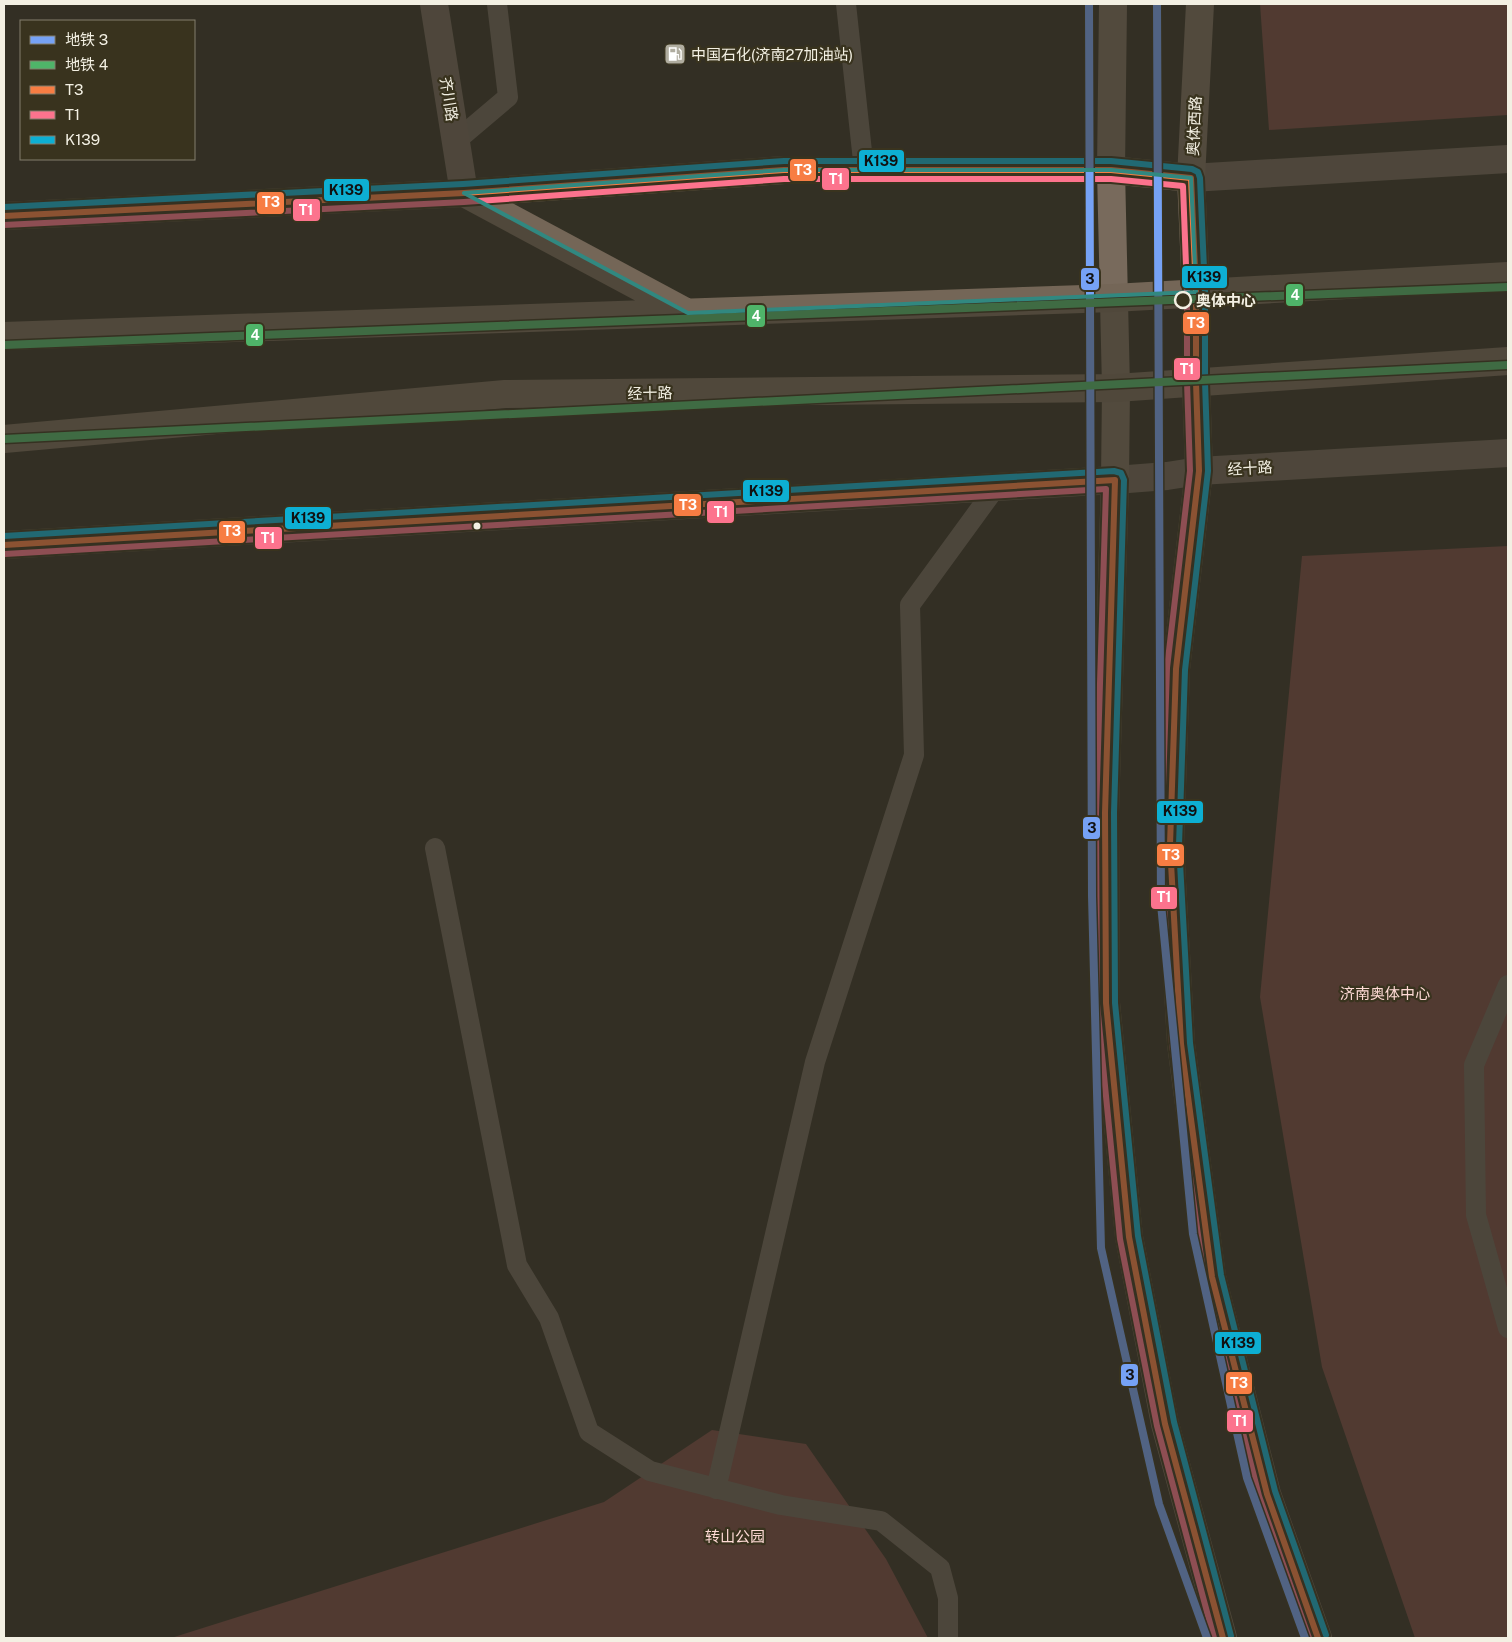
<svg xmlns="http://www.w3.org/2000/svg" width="1512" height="1642" font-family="'Public Sans','Noto Sans SC',sans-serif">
<rect width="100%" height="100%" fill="#333024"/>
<!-- green -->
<path fill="#754741" d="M 1260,4 L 1508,4 L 1508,115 L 1269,130 Z
M 1508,546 L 1508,1638 L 1415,1638 L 1322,1367 L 1260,997 L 1302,556 Z
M 712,1430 L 806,1444 L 886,1559 L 928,1638 L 171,1638 L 604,1502 Z"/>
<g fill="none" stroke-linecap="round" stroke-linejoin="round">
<!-- lane -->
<path stroke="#6c6258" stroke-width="20" d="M 846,4 L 864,170
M 456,141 L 508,97 L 497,4
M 435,848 L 517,1265 L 549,1318 L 589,1432 L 650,1471 L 781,1505 L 881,1521 L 940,1568 L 948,1598 L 948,1638
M 1508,985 L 1474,1065 L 1476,1215 L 1508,1328
M 716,1489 L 815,1062 L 914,755 L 910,605 L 996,487"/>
<!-- secondary -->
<path stroke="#6f6357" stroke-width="28" d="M 434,4 L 464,193
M 4,216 L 464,193 L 784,170 L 1111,170 L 1191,178 L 1508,159
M 4,545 L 1115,480 L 1167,476 L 1199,471 L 1508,453"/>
<!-- primary -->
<path stroke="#786a5c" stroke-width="28" d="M 1113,4 L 1111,170 L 1116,388 L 1115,480 L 1105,813 L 1106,1003 L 1129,1237 L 1165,1424 L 1223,1638
M 1200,4 L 1191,178 L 1196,292 L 1196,382 L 1199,471 L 1176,669 L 1170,845 L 1181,1044 L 1212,1277 L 1267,1494 L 1318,1638"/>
<!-- highway -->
<path stroke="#746657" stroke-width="28" d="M 464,193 L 686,312
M 4,336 L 1113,298 L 1508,276
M 4,439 L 505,394 L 1116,388 L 1508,361"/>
<!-- bus-1 casing -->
<g stroke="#39331e" stroke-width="10">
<path id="bus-1" d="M 4,216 L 464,193 L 784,170 L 1111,170 L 1191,178 L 1196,292 L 1196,382 L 1199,471 L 1176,669 L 1170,845 L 1181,1044 L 1212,1277 L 1267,1494 L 1318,1638
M 4,545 L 1115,480 L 1105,813 L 1106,1003 L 1129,1237 L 1165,1424 L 1223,1638"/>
</g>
<!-- bus-2 casing -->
<g stroke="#39331e" stroke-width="10">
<path id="bus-2" d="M 4,225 L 464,202 L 784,179 L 1111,179 L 1183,186 L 1187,292 L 1187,382 L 1190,471 L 1167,668 L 1161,845 L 1172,1044 L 1204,1279 L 1259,1496 L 1309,1638
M 5,554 L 1106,489 L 1096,813 L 1097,1004 L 1120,1239 L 1157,1426 L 1214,1638"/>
</g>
<!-- bus-3 casing -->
<g stroke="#39331e" stroke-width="10">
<path id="bus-3" d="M 4,207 L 463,184 L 784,161 L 1111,161 L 1192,169 L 1198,172 L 1200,178 L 1205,292 L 1205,382 L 1208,471 L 1185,670 L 1179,845 L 1190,1043 L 1221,1275 L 1275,1491 L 1326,1635
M 4,536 L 1114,471 L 1121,473 L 1124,480 L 1114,813 L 1115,1003 L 1138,1236 L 1174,1422 L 1231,1636"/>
</g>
<!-- bus-1 -->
<use href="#bus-1" stroke="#f77d43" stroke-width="6"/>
<!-- bus-2 -->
<use href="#bus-2" stroke="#fc738d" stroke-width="6"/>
<!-- bus-3 -->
<use href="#bus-3" stroke="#0dafd3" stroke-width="6"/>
<!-- metro-1 casing -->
<g stroke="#39331e" stroke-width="11">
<path id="metro-1" d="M 1089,4 L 1092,896 L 1101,1248 L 1159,1504 L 1207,1638
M 1157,4 L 1161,904 L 1193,1234 L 1247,1478 L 1305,1638"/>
</g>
<!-- metro-2 casing -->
<g stroke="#39331e" stroke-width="11">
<path id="metro-2" d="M 4,345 L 1508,287
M 4,439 L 1508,365"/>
</g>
<!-- metro-1 -->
<use href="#metro-1" stroke="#76a2f5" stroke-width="8"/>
<!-- metro-2 -->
<use href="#metro-2" stroke="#4fb469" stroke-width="8"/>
</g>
<!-- marked area -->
<path d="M0 0H1512V1642H0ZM 784,170 L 1111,170 L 1191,178 L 1196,292 L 688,313 L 464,193 Z" fill="#333024" fill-opacity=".55" fill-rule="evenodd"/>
<path fill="none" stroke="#318880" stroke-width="4" stroke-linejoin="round" d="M 784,170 L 1111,170 L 1191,178 L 1196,292 L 688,313 L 464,193 Z"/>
<!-- icons -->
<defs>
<g id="fuel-square" transform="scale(1.125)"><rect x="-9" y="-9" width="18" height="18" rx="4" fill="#b0ada0" stroke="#39331e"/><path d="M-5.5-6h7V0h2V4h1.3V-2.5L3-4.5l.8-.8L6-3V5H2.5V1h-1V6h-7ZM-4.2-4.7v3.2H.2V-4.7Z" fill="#fff"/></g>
</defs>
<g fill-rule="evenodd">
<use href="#fuel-square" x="675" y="54"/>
</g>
<!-- markers -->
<circle fill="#39331e" stroke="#f3f0e3" stroke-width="2.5" cx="1183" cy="300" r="8"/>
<circle fill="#f3f0e3" stroke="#39331e" stroke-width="2" cx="477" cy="526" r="4.5"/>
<g text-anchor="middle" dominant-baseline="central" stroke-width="4.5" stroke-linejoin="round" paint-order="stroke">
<!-- poi labels -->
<g font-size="15" fill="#f3f0e3" stroke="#39331e" text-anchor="start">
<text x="691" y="54">中国石化(济南27加油站)</text>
</g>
<!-- street labels -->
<g font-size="15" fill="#f3f0e3" stroke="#39331e">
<text transform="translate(449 99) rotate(81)">齐川路</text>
<text transform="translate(1194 126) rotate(-87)">奥体西路</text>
<text transform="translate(650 393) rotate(-1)">经十路</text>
<text transform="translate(1250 468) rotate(-3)">经十路</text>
</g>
<!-- stop labels -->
<g font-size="15" font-weight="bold" fill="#f3f0e3" stroke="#39331e" text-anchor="start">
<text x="1196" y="300">奥体中心</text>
</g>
<!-- park labels -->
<g font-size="15" fill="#fedad5" stroke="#39331e">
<text x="1385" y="993">济南奥体中心</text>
<text x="735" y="1536">转山公园</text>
</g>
</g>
<g stroke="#39331e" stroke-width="2">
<rect x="858" y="149" width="47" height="24" rx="5" fill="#0dafd3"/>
<rect x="789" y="158" width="28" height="24" rx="5" fill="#f77d43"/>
<rect x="821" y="167" width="29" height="24" rx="5" fill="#fc738d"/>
<rect x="323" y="178" width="47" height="24" rx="5" fill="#0dafd3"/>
<rect x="256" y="191" width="29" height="24" rx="5" fill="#f77d43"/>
<rect x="292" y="198" width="29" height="24" rx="5" fill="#fc738d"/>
<rect x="1181" y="265" width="47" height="24" rx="5" fill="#0dafd3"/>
<rect x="1080" y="267" width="20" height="24" rx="5" fill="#76a2f5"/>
<rect x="1285" y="283" width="19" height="24" rx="5" fill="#4fb469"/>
<rect x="746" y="304" width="20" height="24" rx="5" fill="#4fb469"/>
<rect x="1182" y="311" width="28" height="24" rx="5" fill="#f77d43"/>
<rect x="245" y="323" width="19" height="24" rx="5" fill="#4fb469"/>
<rect x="1173" y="357" width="28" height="24" rx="5" fill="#fc738d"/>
<rect x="742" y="479" width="48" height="24" rx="5" fill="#0dafd3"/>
<rect x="673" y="493" width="29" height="24" rx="5" fill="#f77d43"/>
<rect x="706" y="500" width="29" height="24" rx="5" fill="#fc738d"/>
<rect x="284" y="506" width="48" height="24" rx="5" fill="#0dafd3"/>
<rect x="218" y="520" width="28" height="24" rx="5" fill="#f77d43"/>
<rect x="254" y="526" width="29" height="24" rx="5" fill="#fc738d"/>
<rect x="1156" y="800" width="48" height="24" rx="5" fill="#0dafd3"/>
<rect x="1082" y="816" width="19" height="24" rx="5" fill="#76a2f5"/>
<rect x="1156" y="843" width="29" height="24" rx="5" fill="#f77d43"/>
<rect x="1150" y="886" width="28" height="24" rx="5" fill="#fc738d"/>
<rect x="1214" y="1331" width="48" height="24" rx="5" fill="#0dafd3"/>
<rect x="1120" y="1363" width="19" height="24" rx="5" fill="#76a2f5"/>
<rect x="1225" y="1371" width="28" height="24" rx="5" fill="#f77d43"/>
<rect x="1226" y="1409" width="28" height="24" rx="5" fill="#fc738d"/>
</g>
<g font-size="14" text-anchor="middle" font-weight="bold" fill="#fff">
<text x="803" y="175">T3</text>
<text x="836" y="184">T1</text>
<text x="271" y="207">T3</text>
<text x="306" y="215">T1</text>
<text x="1295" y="300">4</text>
<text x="756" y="321">4</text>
<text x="1196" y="328">T3</text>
<text x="255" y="340">4</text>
<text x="1187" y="374">T1</text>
<text x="688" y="510">T3</text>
<text x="721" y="517">T1</text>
<text x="232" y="536">T3</text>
<text x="268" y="543">T1</text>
<text x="1171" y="860">T3</text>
<text x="1164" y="902">T1</text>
<text x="1239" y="1388">T3</text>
<text x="1240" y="1426">T1</text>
</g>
<g font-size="14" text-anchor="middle" font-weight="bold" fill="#111">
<text x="881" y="166">K139</text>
<text x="346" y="195">K139</text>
<text x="1204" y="282">K139</text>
<text x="1090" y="284">3</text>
<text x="766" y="496">K139</text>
<text x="308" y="523">K139</text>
<text x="1180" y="816">K139</text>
<text x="1092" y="833">3</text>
<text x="1238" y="1348">K139</text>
<text x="1130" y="1380">3</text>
</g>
<!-- border -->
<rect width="1512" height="1642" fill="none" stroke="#f3f0e3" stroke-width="10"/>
<!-- legend -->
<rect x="20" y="20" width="175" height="140" fill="#39331e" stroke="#837f6d"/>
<rect x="30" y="36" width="25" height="8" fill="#76a2f5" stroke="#837f6d"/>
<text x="65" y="45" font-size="15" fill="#f3f0e3">地铁 3</text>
<rect x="30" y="61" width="25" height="8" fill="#4fb469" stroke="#837f6d"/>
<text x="65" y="70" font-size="15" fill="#f3f0e3">地铁 4</text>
<rect x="30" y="86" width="25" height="8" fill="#f77d43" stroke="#837f6d"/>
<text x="65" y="95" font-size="15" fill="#f3f0e3">T3</text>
<rect x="30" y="111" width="25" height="8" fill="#fc738d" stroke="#837f6d"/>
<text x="65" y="120" font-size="15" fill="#f3f0e3">T1</text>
<rect x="30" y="136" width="25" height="8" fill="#0dafd3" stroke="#837f6d"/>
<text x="65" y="145" font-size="15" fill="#f3f0e3">K139</text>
</svg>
